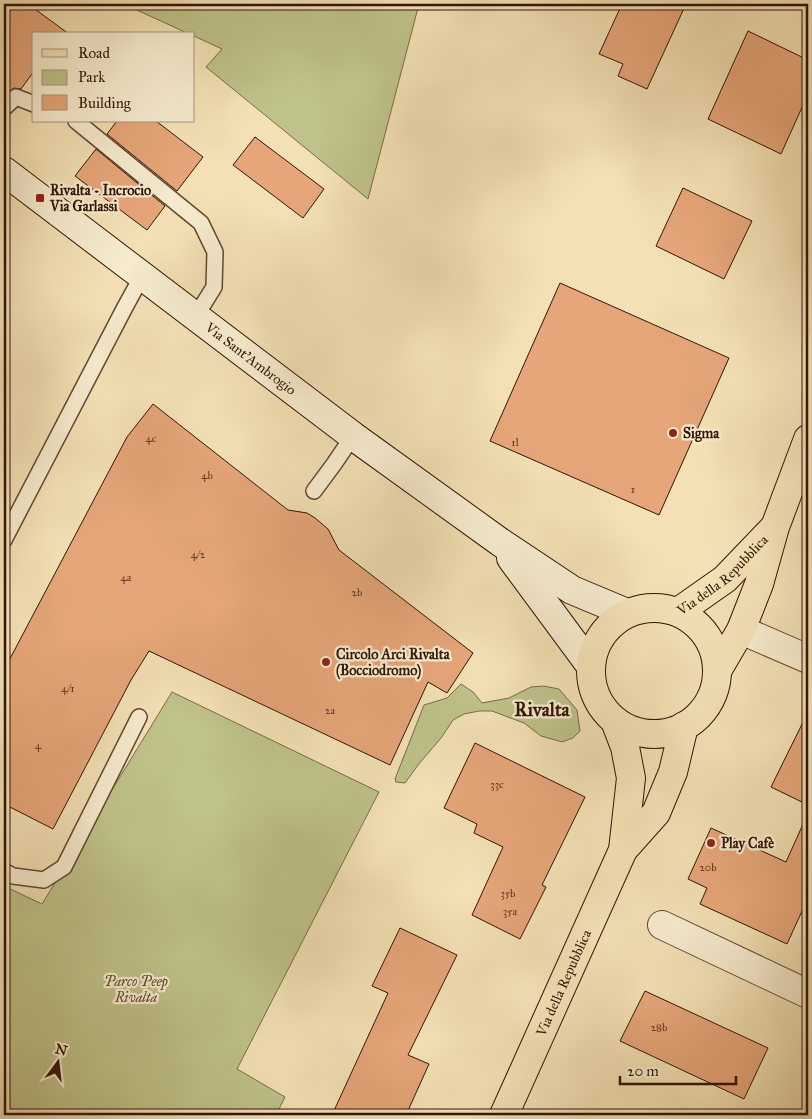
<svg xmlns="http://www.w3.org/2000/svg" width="812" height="1119" font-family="'IM FELL Great Primer',serif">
<rect width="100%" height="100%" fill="#f3e1b5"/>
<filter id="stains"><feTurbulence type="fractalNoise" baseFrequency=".004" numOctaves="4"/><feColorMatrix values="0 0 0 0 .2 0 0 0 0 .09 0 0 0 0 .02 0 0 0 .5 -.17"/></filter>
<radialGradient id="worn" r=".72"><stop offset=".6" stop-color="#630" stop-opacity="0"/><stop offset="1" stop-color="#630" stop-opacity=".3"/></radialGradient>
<!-- green -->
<path fill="#bfc28a" stroke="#786b48" d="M 128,4 L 419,4 L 368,199 L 206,67 L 222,49 L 194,36 L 194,34 L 189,34 L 139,11 Z
M 461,684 L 473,692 L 482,703 L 509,698 L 531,687 L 544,686 L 559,689 L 577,710 L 580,731 L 573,738 L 562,742 L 541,736 L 524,723 L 492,711 L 479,711 L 464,714 L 453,720 L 441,738 L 418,765 L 405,783 L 396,782 L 395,779 L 424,705 L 447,698 Z
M 172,692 L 379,792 L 237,1069 L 285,1097 L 276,1115 L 4,1115 L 4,886 L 42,904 Z"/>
<!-- building -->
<path fill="#e6a679" stroke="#311406" d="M 4,4 L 28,4 L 69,34 L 34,34 L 34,71 L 21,89 L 14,88 L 4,96 Z
M 622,4 L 686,4 L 647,89 L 618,76 L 623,64 L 599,54 Z
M 748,31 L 808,60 L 808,94 L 781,154 L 708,119 Z
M 117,121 L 156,121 L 203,157 L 177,191 L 107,134 Z
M 255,137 L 324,189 L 303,218 L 233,165 Z
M 96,149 L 165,206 L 147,230 L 75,176 Z
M 683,188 L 752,221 L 724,279 L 656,246 Z
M 560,283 L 729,358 L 659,515 L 490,441 Z
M 153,404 L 288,510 L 307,513 L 315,518 L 328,529 L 339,550 L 473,653 L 447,693 L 428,682 L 390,765 L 149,651 L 131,680 L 53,829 L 4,804 L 4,670 L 127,437 Z
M 808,712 L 808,805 L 771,787 Z
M 475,743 L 585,797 L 542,885 L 546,887 L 520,939 L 472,915 L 503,847 L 474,833 L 477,824 L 444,808 Z
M 808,813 L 808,898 L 787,944 L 700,904 L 707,888 L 688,879 L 711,828 L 786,862 Z
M 400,928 L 457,955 L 408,1055 L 429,1064 L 406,1115 L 332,1115 L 388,993 L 372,986 Z
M 645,991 L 768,1048 L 744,1099 L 620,1041 Z"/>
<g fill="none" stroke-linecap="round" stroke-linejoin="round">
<!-- service casing -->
<g stroke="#624732" stroke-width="18">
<path id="service" d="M 4,108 L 16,97 L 34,104
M 76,121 L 201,223 L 215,252 L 214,287 L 196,316
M 314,491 L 334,464 L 353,436
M 4,540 L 124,309 L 142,276
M 4,871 L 13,876 L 44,880 L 64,867 L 139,717"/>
</g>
<!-- minor casing -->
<g stroke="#624732" stroke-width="30">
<path id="minor" d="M 741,630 L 808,659
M 662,925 L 808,994"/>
</g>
<!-- secondary casing -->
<g stroke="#311406" stroke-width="30">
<g id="secondary">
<path id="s1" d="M 4,171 L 353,436 L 500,542 L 572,590 L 627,613"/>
<path d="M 511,558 L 590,665"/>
</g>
</g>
<!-- primary casing -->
<g stroke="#311406" stroke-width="30">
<g id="primary">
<circle cx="654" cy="671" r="63"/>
<path id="s2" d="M 678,612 L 725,579 L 772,530"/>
<path d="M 717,671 L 741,630 L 759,584 L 775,527 L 808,439"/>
<path d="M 623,850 L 656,813 L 673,772 L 684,726"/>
<path id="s3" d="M 504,1115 L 623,850 L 631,778 L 625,747 L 615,721"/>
</g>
</g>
<!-- service -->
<use href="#service" stroke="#f7eccf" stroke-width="15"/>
<!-- minor -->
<use href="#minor" stroke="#f7eccf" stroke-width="28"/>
<!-- secondary -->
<use href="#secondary" stroke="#f7eccf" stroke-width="28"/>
<!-- primary -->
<use href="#primary" stroke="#f3e1b5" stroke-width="28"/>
</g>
<!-- markers -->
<g fill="#8f2418" stroke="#f7eccf" stroke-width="2">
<rect x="35" y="193" width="10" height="10" rx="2.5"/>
<circle cx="673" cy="433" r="5"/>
<circle cx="326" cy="662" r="5"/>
<circle cx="711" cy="843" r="5"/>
</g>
<g text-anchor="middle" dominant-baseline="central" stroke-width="4.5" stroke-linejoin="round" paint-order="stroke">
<!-- number labels -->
<g font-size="11" fill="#5e3823">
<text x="151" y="438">4c</text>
<text x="515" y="442">1l</text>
<text x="207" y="475">4b</text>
<text x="633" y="489">1</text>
<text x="198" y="554">4/2</text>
<text x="126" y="577">4a</text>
<text x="357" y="592">2b</text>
<text x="68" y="688">4/1</text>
<text x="330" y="710">2a</text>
<text x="38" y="745">4</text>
<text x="497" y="784">33c</text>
<text x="708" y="867">20b</text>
<text x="508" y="893">35b</text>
<text x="510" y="911">35a</text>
<text x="659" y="1027">28b</text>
</g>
<!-- poi labels -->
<g font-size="14" font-weight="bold" fill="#311406" stroke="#f7eccf" text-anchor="start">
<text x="50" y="190">Rivalta - Incrocio<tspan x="50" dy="16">Via Garlassi</tspan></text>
<text x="683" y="433">Sigma</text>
<text x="336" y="654">Circolo Arci Rivalta<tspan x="336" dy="16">(Bocciodromo)</tspan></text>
<text x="721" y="843">Play Cafè</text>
</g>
<!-- street labels -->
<g font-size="14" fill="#311406" stroke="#f7eccf">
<text stroke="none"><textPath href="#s1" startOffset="310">Via Sant'Ambrogio</textPath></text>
<text stroke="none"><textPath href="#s2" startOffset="58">Via della Repubblica</textPath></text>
<text stroke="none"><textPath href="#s3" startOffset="145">Via della Repubblica</textPath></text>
</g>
<!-- park labels -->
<g font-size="14" font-style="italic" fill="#5c482e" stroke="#f7eccf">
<text x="136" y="981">Parco Peep<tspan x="136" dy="16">Rivalta</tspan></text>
</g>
<!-- district labels -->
<g font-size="19" font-weight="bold" fill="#311406" stroke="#f7eccf">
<text x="542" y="709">Rivalta</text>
</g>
</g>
<!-- margin -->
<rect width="812" height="1119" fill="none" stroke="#f3e1b5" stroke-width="20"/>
<rect x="5" y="5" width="802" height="1109" fill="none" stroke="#311406" stroke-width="2.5"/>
<rect x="10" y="10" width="792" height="1099" fill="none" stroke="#311406"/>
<!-- legend -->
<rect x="32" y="32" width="162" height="90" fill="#f7eccf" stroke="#a8967f"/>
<rect x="42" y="49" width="25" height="8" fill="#f3e1b5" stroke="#a8967f"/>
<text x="78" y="58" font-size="15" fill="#311406">Road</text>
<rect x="42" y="70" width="25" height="15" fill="#bfc28a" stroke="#a8967f"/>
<text x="78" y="82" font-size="15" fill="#311406">Park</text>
<rect x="42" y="95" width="25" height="15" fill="#e6a679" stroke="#a8967f"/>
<text x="78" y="108" font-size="15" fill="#311406">Building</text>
<!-- north arrow -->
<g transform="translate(58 1062) rotate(15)" stroke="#f7eccf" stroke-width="4" paint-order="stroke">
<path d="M0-4L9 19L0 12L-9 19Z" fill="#311406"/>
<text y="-8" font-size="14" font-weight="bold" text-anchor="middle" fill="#311406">N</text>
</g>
<!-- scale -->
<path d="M620 1076v8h116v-8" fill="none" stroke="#311406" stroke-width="2.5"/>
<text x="627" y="1076" font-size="15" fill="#311406" stroke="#f7eccf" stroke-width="4" paint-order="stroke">20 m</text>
<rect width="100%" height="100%" filter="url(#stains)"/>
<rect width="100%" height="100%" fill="url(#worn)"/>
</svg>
